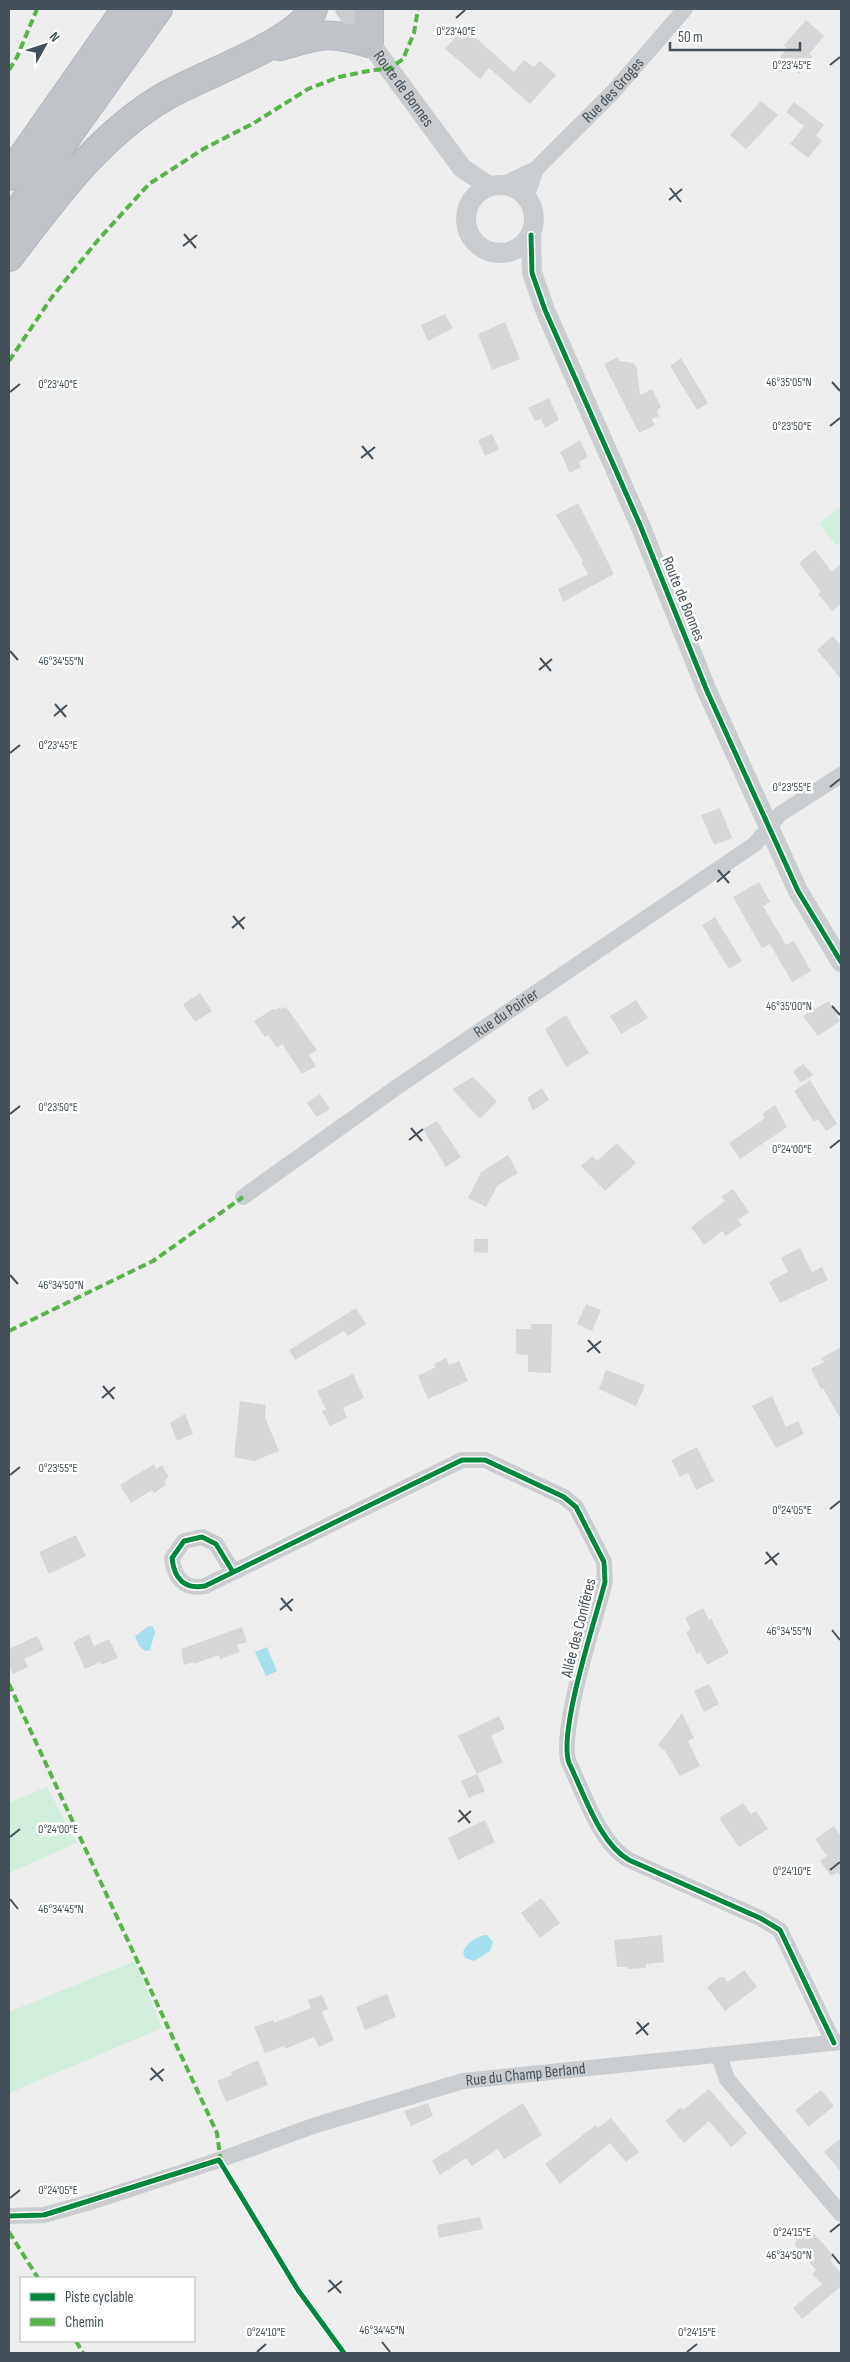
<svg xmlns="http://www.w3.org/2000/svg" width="850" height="2362" font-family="'Sofia Sans Condensed',sans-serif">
<rect width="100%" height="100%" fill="#efeeee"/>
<!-- green -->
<path fill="#d1efdc" d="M 841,506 L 841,542 L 837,546 L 819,524 Z
M 47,1787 L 77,1843 L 9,1873 L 9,1803 Z
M 135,1961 L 162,2028 L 9,2093 L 9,2012 Z"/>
<!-- water -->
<path fill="#a5dfed" d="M 149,1626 L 153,1627 L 155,1632 L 150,1650 L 145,1651 L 139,1646 L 135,1636 Z
M 267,1647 L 277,1671 L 266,1676 L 255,1652 Z
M 487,1935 L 493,1942 L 490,1951 L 474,1961 L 465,1958 L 463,1952 C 466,1943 478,1935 487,1935 Z"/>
<!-- building -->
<path fill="#d6d6d8" d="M 806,20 L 824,36 L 809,54 L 813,57 L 799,74 L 779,58 L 787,48 L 784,45 Z
M 464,27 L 514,72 L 524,60 L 534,67 L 540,61 L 556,75 L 530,104 L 489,68 L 480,79 L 445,49 Z
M 761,101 L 778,115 L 746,149 L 730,135 Z
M 794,102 L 824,125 L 816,135 L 822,141 L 808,158 L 790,144 L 804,126 L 786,112 Z
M 445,314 L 453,328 L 428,341 L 421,325 Z
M 505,322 L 520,359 L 492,370 L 478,334 Z
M 618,357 L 619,361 L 633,363 L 637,368 L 640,395 L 652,389 L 661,407 L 657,410 L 659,416 L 652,419 L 655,425 L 639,433 L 604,364 Z
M 681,358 L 708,403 L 697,410 L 670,366 Z
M 549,398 L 559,420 L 545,428 L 541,419 L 535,421 L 528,408 Z
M 492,434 L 499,449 L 485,456 L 478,440 Z
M 580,440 L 588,457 L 579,462 L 581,467 L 570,473 L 560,452 Z
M 578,503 L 614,574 L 563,602 L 558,589 L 588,574 L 581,562 L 583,561 L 556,515 Z
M 815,550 L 832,572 L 841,564 L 841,604 L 832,611 L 818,594 L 821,592 L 799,563 Z
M 833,636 L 841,646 L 841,679 L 817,650 Z
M 720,808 L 732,838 L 714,845 L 701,815 Z
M 759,882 L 770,902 L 763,906 L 786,945 L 794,941 L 811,971 L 792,982 L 770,944 L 762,948 L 733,897 Z
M 715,917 L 742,961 L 729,969 L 702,925 Z
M 200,993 L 212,1011 L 195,1022 L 183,1004 Z
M 636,1000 L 648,1018 L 621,1034 L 610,1016 Z
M 829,1001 L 840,1021 L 818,1036 L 803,1016 Z
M 280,1007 L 281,1009 L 286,1007 L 317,1050 L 309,1055 L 316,1066 L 302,1074 L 282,1044 L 277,1048 L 268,1035 L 265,1037 L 254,1021 L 273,1009 L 275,1010 Z
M 566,1015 L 589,1053 L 566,1067 L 545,1029 Z
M 803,1064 L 813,1075 L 801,1083 L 793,1071 Z
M 473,1077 L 497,1101 L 480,1119 L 452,1089 Z
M 810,1080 L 837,1124 L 826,1131 L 818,1119 L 814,1122 L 794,1091 Z
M 542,1088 L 549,1100 L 533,1110 L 527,1098 Z
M 320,1094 L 330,1109 L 317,1117 L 307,1103 Z
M 775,1105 L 787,1127 L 740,1159 L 729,1143 L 765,1118 L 762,1114 Z
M 437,1121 L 461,1157 L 446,1167 L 423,1129 Z
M 617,1143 L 636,1163 L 605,1191 L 581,1166 L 592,1156 L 597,1161 Z
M 508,1155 L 518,1173 L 497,1186 L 486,1207 L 468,1198 L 481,1172 Z
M 733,1189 L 749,1212 L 738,1220 L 742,1225 L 726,1236 L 722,1231 L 704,1245 L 691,1227 L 725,1201 L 721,1197 Z
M 474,1239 L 488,1239 L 488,1253 L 474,1252 Z
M 800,1248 L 812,1272 L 822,1267 L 828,1280 L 780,1303 L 769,1282 L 788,1272 L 781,1258 Z
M 586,1304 L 601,1310 L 592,1331 L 577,1324 Z
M 356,1308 L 366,1324 L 348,1336 L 344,1331 L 295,1360 L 289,1350 Z
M 531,1324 L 552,1324 L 551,1373 L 528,1372 L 528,1355 L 516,1354 L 516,1329 L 531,1329 Z
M 841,1347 L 841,1420 L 823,1388 L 821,1389 L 811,1369 L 824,1362 L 821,1358 Z
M 446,1358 L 449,1365 L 459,1361 L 468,1381 L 428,1399 L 418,1376 L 436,1367 L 434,1364 Z
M 606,1370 L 645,1385 L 636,1406 L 599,1389 Z
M 353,1374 L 364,1398 L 343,1408 L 347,1418 L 330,1426 L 322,1411 L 326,1409 L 317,1391 Z
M 772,1396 L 786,1427 L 798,1421 L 804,1434 L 776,1448 L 752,1406 Z
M 240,1401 L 266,1405 L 265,1417 L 279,1451 L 254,1461 L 234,1457 Z
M 185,1414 L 193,1434 L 177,1441 L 170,1423 Z
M 697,1447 L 714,1481 L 696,1490 L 688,1473 L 680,1477 L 671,1460 Z
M 154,1464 L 156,1469 L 162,1465 L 169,1477 L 164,1481 L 166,1485 L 154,1493 L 152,1490 L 131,1503 L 120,1485 Z
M 76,1535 L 86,1556 L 49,1574 L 39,1552 Z
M 703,1608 L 709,1620 L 711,1618 L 729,1653 L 707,1665 L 700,1652 L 697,1654 L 686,1632 L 691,1629 L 685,1618 Z
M 242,1627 L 247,1642 L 237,1645 L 240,1652 L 220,1659 L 219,1655 L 194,1664 L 193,1662 L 184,1665 L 181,1649 Z
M 89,1634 L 94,1646 L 109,1639 L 118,1658 L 101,1665 L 100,1662 L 85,1669 L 73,1642 Z
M 37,1636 L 44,1650 L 24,1659 L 28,1667 L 13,1674 L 9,1666 L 9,1649 Z
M 709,1684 L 719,1704 L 704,1712 L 694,1691 Z
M 682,1713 L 694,1738 L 688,1741 L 700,1766 L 680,1776 L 666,1752 L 658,1745 Z
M 499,1716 L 505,1729 L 491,1736 L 503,1762 L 477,1774 L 485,1791 L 469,1798 L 461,1781 L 477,1774 L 458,1736 Z
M 743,1803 L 751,1814 L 756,1811 L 768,1829 L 739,1847 L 719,1818 Z
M 485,1820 L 495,1842 L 458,1860 L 448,1838 Z
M 834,1826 L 841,1837 L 841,1877 L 838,1872 L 831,1876 L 820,1861 L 827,1856 L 815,1839 Z
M 541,1898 L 560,1923 L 540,1938 L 521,1913 Z
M 662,1935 L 664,1962 L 646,1964 L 646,1968 L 627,1969 L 627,1967 L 617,1967 L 614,1940 Z
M 744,1970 L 757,1987 L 725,2011 L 707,1987 L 720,1977 L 724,1977 L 728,1982 Z
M 387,1994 L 396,2017 L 365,2030 L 356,2007 Z
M 322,1995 L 328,2009 L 322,2012 L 334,2040 L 319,2047 L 314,2037 L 285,2049 L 284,2046 L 265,2053 L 254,2027 L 273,2020 L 274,2023 L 311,2008 L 308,2000 Z
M 258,2060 L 268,2085 L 226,2102 L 217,2081 L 232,2075 L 231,2072 Z
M 709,2089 L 747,2133 L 731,2147 L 709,2121 L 684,2143 L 665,2121 L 681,2107 L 683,2110 Z
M 821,2090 L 834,2106 L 809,2127 L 795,2110 Z
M 428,2103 L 433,2116 L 411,2126 L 404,2111 Z
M 523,2103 L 542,2135 L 504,2159 L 498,2149 L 472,2166 L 466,2158 L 440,2175 L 432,2161 L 447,2151 L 448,2154 L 448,2151 Z
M 611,2118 L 639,2152 L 626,2162 L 610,2143 L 560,2184 L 545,2164 L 596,2125 L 598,2128 Z
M 841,2138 L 841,2172 L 824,2152 Z
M 480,2217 L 483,2229 L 439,2238 L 437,2225 Z
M 808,2227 L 834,2256 L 830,2260 L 841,2273 L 841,2286 L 802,2319 L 793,2308 L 822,2284 L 812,2274 L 816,2270 L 794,2244 L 797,2241 L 795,2238 Z"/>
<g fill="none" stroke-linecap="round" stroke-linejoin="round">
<!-- trunk casing -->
<g stroke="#b2b8be" stroke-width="30">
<path id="trunk" d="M 280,46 C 321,34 327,31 369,43 L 369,9
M 9,176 L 126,9
M 9,226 L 70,132 L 158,9
M 9,257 C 55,197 98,136 164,97 C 199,76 297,43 313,9"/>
</g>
<!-- minor -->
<g stroke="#cacdcf" stroke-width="16">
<path id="s1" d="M 502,185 L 536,169 L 613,92 L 685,9"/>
<path d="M 526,197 L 536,169"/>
<path id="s2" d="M 243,1197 L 397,1087 L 755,844 L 780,814 L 841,775"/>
<path d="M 233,1572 L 216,1544 L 202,1537 L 184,1541 L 172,1558 C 174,1578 184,1590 205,1586 L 462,1460 L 485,1460 L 564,1497 L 576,1507 L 604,1562 L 605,1582 C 595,1621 558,1731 569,1763 C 584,1793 599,1843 629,1860 L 760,1918 L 780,1930 L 834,2043"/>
<path d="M 719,2056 L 727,2079 L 841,2214"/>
<path id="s3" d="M 9,2216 L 44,2215 L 94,2201 L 219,2160 L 316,2125 L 463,2081 L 841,2042"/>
</g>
<!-- tertiary -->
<g stroke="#cacdcf" stroke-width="20">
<path id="s4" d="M 345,9 L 462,168 L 489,186"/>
<circle cx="500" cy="219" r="34"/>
<path d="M 531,235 L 532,273 L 545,310 L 640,525 L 707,691 L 798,891 L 841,962"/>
</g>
<!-- trunk -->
<use href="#trunk" stroke="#c0c4c8" stroke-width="28"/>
<!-- quiet -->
<path stroke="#57b448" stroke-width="4" stroke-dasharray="8 4" stroke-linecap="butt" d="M 9,70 L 17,57 L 37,9
M 9,361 L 52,297 L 98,240 L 149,184 L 205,148 L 254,123 L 308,89 L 339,77 L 373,70 L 389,69 L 403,59 L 414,33 L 418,9
M 9,1331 L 153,1261 L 243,1197
M 9,1684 L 217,2133 L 221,2163
M 9,2232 L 38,2278
M 76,2341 L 83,2353"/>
<!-- cycleway casing -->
<g stroke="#fff" stroke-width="8">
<path id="cycleway" d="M 531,235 L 532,273 L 545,310 L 640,525 L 707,691 L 798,891 L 841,962
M 233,1572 L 216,1544 L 202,1537 L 184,1541 L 172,1558 C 174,1578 184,1590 205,1586 L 462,1460 L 485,1460 L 564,1497 L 576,1507 L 604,1562 L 605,1582 C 595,1621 558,1731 569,1763 C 584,1793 599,1843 629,1860 L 760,1918 L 780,1930 L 834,2043
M 9,2216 L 44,2215 L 219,2160 L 298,2290 L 344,2353"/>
</g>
<!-- cycleway -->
<use href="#cycleway" stroke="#00873e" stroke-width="5"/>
</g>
<!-- ticks -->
<path fill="none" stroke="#45515a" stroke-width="2" d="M 456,18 L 465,10M 830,65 L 840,57M 670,188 L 681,202M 669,200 L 682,189M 184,234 L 196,248M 183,246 L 197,235M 832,382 L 840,391M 10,392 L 20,384M 830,426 L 840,418M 362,446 L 373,459M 361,458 L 375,447M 10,651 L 18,660M 540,658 L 551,671M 539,670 L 552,659M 55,704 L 66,717M 54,716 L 67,705M 10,753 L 20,745M 830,787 L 840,779M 718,870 L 729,883M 717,882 L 730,871M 233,916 L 244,929M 232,928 L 245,917M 832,1006 L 840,1015M 10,1114 L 20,1106M 411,1128 L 422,1141M 409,1140 L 423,1129M 830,1148 L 840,1140M 10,1275 L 18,1284M 588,1340 L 600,1353M 587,1352 L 601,1341M 103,1386 L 114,1399M 102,1398 L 115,1387M 10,1475 L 20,1467M 830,1509 L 840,1501M 766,1552 L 777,1565M 765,1564 L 779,1553M 281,1598 L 292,1611M 280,1610 L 293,1599M 832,1630 L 840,1640M 459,1810 L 470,1823M 458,1822 L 471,1811M 10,1837 L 20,1829M 830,1870 L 840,1862M 10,1899 L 18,1909M 637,2022 L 648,2035M 636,2034 L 649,2023M 151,2068 L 163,2081M 150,2080 L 164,2069M 10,2198 L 20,2190M 830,2232 L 840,2224M 832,2254 L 840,2264M 329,2280 L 341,2293M 328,2292 L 342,2281M 382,2342 L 390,2352M 257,2352 L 266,2344M 687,2352 L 697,2344"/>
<g text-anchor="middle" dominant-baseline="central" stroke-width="5" stroke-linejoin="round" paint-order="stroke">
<!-- street labels -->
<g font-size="16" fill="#45515a" stroke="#fff">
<text stroke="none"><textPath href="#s4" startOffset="99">Route de Bonnes</textPath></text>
<text stroke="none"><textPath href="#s1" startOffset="148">Rue des Groges</textPath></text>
<text transform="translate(683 599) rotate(68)">Route de Bonnes</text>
<text stroke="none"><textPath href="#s2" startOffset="321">Rue du Poirier</textPath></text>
<text transform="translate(579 1628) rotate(-76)">Allée des Conifères</text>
<text stroke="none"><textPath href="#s3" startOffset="538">Rue du Champ Berland</textPath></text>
</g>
</g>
<g font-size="12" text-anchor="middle" fill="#45515a" stroke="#fff" stroke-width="5" stroke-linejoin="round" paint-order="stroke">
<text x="456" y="35">0°23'40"E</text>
<text x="792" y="69">0°23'45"E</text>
<text x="789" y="386">46°35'05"N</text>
<text x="58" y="388">0°23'40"E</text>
<text x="792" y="430">0°23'50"E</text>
<text x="61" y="665">46°34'55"N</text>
<text x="58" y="749">0°23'45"E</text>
<text x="792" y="791">0°23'55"E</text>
<text x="789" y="1010">46°35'00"N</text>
<text x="58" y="1111">0°23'50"E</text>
<text x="792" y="1153">0°24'00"E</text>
<text x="61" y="1289">46°34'50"N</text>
<text x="58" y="1472">0°23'55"E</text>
<text x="792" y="1514">0°24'05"E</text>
<text x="789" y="1635">46°34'55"N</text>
<text x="58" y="1833">0°24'00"E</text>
<text x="792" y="1875">0°24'10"E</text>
<text x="61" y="1913">46°34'45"N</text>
<text x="58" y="2194">0°24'05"E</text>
<text x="792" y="2236">0°24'15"E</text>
<text x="789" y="2259">46°34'50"N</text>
<text x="382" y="2334">46°34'45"N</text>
<text x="266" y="2336">0°24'10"E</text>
<text x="697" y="2336">0°24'15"E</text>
</g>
<!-- border -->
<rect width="850" height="2362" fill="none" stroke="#45515a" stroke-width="20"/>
<!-- legend -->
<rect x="20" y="2277" width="175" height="65" fill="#ffffff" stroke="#b5b9bd"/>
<rect x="30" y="2293" width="25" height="8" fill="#00873e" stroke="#b5b9bd"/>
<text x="65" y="2302" font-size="15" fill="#45515a">Piste cyclable</text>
<rect x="30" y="2318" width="25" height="8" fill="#57b448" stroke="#b5b9bd"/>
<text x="65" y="2327" font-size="15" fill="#45515a">Chemin</text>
<!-- north arrow -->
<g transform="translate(45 45) rotate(50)" stroke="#ffffff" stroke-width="4" paint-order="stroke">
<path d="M0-4L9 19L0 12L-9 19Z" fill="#45515a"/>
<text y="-8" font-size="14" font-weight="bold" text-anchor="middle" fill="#45515a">N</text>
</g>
<!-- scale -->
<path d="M670 42v8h130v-8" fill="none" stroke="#45515a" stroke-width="2.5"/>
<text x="678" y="42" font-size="15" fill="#45515a" stroke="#ffffff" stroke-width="4" paint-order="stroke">50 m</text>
</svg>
